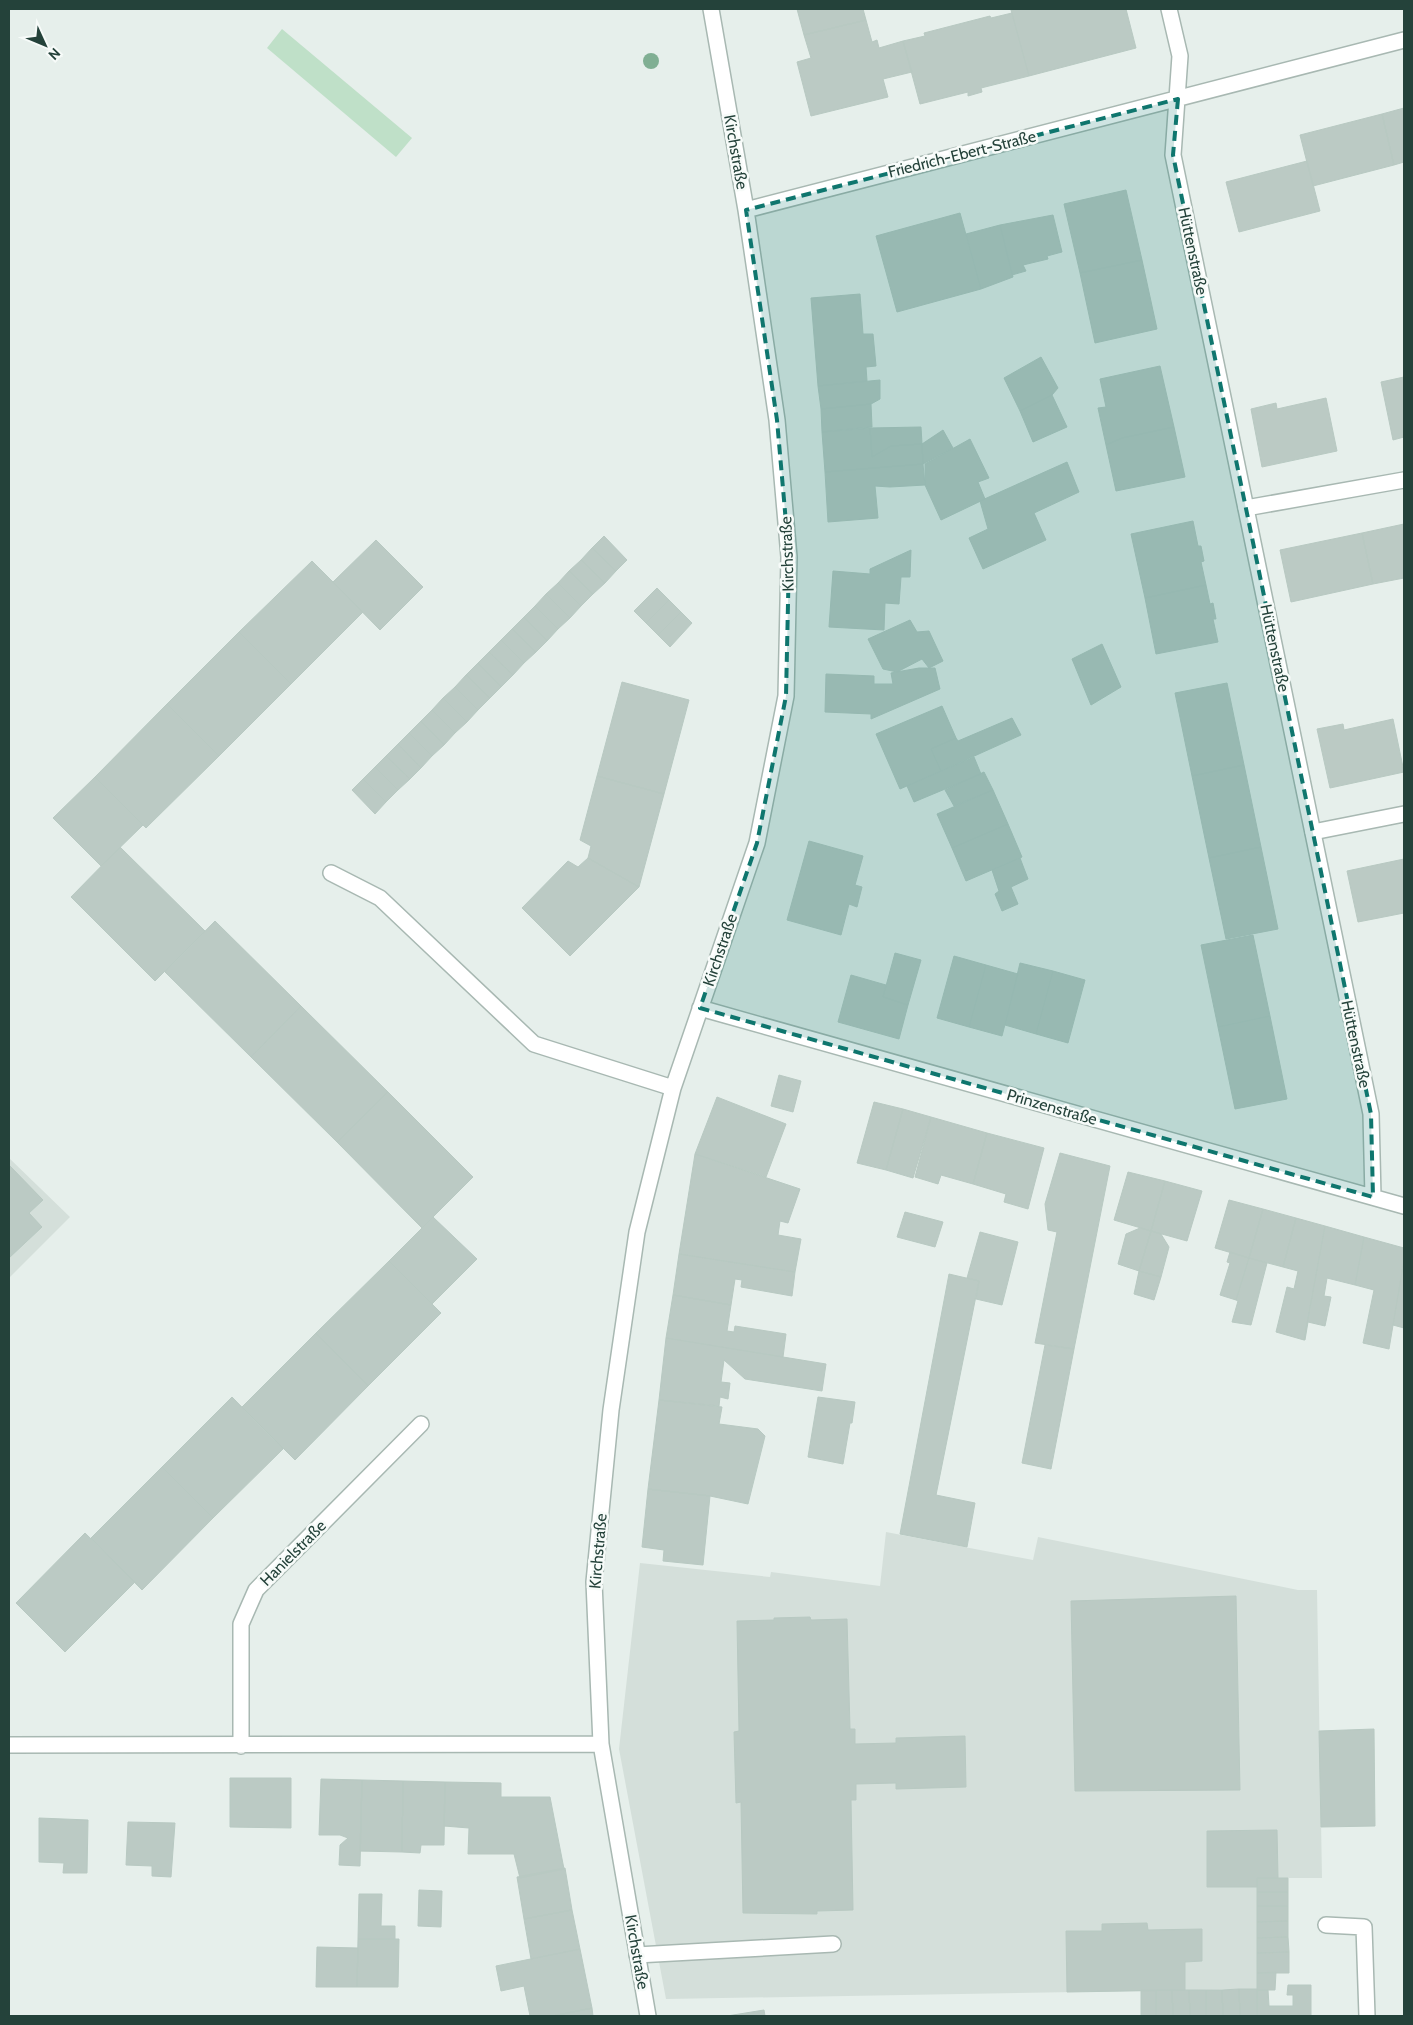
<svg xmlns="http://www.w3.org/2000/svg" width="1413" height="2025" font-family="Cabin,sans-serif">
<rect width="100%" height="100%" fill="#e6efeb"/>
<!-- built -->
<path fill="#d4dfda" d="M 9,1158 L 70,1217 L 9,1278 Z
M 886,1532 L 1033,1560 L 1038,1537 L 1298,1590 L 1317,1590 L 1322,1878 L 1257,1878 L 1257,1989 L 666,1999 L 619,1749 L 640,1563 L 770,1577 L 771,1572 L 880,1586 Z"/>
<!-- green -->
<path fill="#bfe0c8" d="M 282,29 L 412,138 L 396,157 L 267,48 Z"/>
<!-- building -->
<path fill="#bbcac4" stroke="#b8c9c2" d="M 797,9 L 863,9 L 866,20 L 804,35 Z
M 1017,9 L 1126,9 L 1136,48 L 1029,76 L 1011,10 Z
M 1012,13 L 1029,76 L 981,88 L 982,92 L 968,96 L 968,92 L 920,104 L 903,41 L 925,36 L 924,33 L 990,16 L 991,18 Z
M 866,20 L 872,42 L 877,40 L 879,48 L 903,41 L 912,72 L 883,79 L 888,97 L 811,116 L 797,62 L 811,58 L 804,35 Z
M 1404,108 L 1404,162 L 1394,165 L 1382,114 Z
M 1382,114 L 1394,165 L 1313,186 L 1300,135 Z
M 1307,161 L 1320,211 L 1239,232 L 1226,182 Z
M 1126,190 L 1142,260 L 1080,273 L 1064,204 Z
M 960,213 L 981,289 L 897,312 L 876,236 Z
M 1053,215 L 1062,252 L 1047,256 L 1048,259 L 1023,265 L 1026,271 L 1012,275 L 1000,225 Z
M 1000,225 L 1013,277 L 981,289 L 966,234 Z
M 1142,260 L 1157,329 L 1095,343 L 1080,273 Z
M 860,294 L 863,334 L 873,334 L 876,366 L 866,367 L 867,381 L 818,386 L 811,298 Z
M 1041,357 L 1058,388 L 1052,395 L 1020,411 L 1004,378 Z
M 1160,366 L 1174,427 L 1122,438 L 1106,445 L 1098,408 L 1106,407 L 1100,379 Z
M 1404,377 L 1404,437 L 1393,440 L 1381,382 Z
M 880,380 L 880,399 L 871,404 L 821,409 L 818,386 Z
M 1052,395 L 1067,427 L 1033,442 L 1020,411 Z
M 1326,398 L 1337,451 L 1262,467 L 1251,409 L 1276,403 L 1277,409 Z
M 871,404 L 872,427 L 822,432 L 821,409 Z
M 921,427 L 922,444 L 891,446 L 872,457 L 870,428 Z
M 1174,427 L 1185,477 L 1116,491 L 1106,445 L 1122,438 Z
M 870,428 L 872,457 L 891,446 L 922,444 L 923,464 L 825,472 L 822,432 Z
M 943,430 L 953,448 L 923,464 L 922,444 Z
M 970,439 L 989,478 L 978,482 L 985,499 L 941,520 L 925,485 L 925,464 Z
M 1067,462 L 1079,492 L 1034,513 L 1046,540 L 983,569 L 969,538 L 988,529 L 980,501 Z
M 923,464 L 925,485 L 890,487 L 875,486 L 878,518 L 828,522 L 825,472 Z
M 1193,521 L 1198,546 L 1201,546 L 1204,561 L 1201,562 L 1206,585 L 1145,598 L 1131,534 Z
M 1404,524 L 1404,578 L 1373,584 L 1362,533 Z
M 1362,533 L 1373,584 L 1291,602 L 1280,550 Z
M 604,536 L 627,560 L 616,571 L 592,548 Z
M 376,540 L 423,587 L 380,630 L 333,582 Z
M 592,548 L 616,571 L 605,583 L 581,560 Z
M 911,550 L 910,577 L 901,577 L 899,604 L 885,603 L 884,630 L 829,627 L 833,571 L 870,574 L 870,569 Z
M 581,560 L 605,583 L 593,594 L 569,571 Z
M 312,561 L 363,612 L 291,684 L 239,632 Z
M 569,571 L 593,594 L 581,606 L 558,583 Z
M 558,583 L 581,606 L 570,618 L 546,594 Z
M 1206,585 L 1210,604 L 1213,603 L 1216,619 L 1213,619 L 1218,642 L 1156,654 L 1145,598 Z
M 657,588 L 669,600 L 646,623 L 634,611 Z
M 546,594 L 570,618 L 558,629 L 535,606 Z
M 669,600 L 681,612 L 658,635 L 646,623 Z
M 535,606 L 558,629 L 547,641 L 524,617 Z
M 681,612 L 692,623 L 670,647 L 658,635 Z
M 524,617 L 547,641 L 536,652 L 512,629 Z
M 910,620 L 917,632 L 929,631 L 943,661 L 929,668 L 922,659 L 897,672 L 883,669 L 868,639 Z
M 512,629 L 536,652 L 524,663 L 501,640 Z
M 239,632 L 291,684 L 219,756 L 167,704 Z
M 501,640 L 524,663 L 513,675 L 489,652 Z
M 1102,644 L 1121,687 L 1091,705 L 1072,659 Z
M 489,652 L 513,675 L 501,687 L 478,663 Z
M 478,663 L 501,687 L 490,698 L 466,675 Z
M 919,668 L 935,668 L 940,689 L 871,719 L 871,714 L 825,712 L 826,674 L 874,676 L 874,684 L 893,684 L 891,673 Z
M 466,675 L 490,698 L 478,710 L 455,687 Z
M 622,682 L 689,700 L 664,794 L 597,776 Z
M 1227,683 L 1244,765 L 1192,776 L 1175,693 Z
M 455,687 L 478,710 L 467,722 L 443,698 Z
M 443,698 L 467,722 L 455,733 L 432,710 Z
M 167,704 L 219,756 L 146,828 L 95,777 Z
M 942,706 L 956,738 L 931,749 L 941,771 L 900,789 L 876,734 Z
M 432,710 L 455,733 L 444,745 L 421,721 Z
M 1012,718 L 1021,735 L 941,771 L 931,749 L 956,738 L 958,741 Z
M 1393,719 L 1404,772 L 1330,788 L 1317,729 L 1343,724 L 1344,730 Z
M 421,721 L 444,745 L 432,756 L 409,733 Z
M 409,733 L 432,756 L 421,768 L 398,744 Z
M 398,744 L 421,768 L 410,779 L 386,756 Z
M 386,756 L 410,779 L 398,790 L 375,767 Z
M 974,757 L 981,774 L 914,802 L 907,786 Z
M 1244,765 L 1261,847 L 1209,858 L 1192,776 Z
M 375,767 L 398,790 L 386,802 L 363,779 Z
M 984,772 L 993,790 L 954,806 L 945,790 Z
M 597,776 L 664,794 L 639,887 L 588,858 L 591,846 L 580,840 Z
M 95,777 L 143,825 L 101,866 L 53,818 Z
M 363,779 L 386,802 L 375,814 L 352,790 Z
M 993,790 L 1008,824 L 952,848 L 937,814 Z
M 1008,824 L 1022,857 L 966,881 L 952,848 Z
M 809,841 L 863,856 L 855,885 L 862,887 L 857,907 L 849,904 L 841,935 L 787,920 Z
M 120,847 L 205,931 L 155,981 L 71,897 Z
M 1261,847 L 1278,929 L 1226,939 L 1209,858 Z
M 588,858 L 639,887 L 570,956 L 522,908 L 568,861 L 578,867 Z
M 1020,858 L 1028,879 L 1011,887 L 1018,904 L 1002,911 L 995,894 L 999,891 L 992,870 Z
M 1404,859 L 1404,913 L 1358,922 L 1347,871 Z
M 215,921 L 301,1006 L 251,1057 L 165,972 Z
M 1253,935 L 1270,1016 L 1218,1027 L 1201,945 Z
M 895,953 L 921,960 L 908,1005 L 883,997 Z
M 954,956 L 986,965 L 969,1027 L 937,1018 Z
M 1020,963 L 1053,971 L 1036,1034 L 1005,1025 Z
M 986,965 L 1018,974 L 1002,1036 L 969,1027 Z
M 1053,971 L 1085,980 L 1068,1043 L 1036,1034 Z
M 851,975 L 886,985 L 883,997 L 908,1005 L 899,1039 L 838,1022 Z
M 301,1006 L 388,1092 L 337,1142 L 251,1057 Z
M 1270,1016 L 1287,1099 L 1235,1109 L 1218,1027 Z
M 779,1075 L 801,1081 L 793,1112 L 771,1106 Z
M 388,1092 L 473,1177 L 422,1228 L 337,1142 Z
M 717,1097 L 786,1124 L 766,1177 L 695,1154 Z
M 874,1102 L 903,1109 L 886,1170 L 857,1163 Z
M 903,1109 L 931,1117 L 913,1178 L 886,1170 Z
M 931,1117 L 987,1133 L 973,1184 L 941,1175 L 938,1184 L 915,1177 Z
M 987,1133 L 1044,1148 L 1028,1209 L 1004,1202 L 1006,1194 L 973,1184 Z
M 1060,1153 L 1110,1166 L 1074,1349 L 1035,1343 L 1057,1232 L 1048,1230 L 1045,1204 Z
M 695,1154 L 800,1189 L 788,1223 L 780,1221 L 778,1235 L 801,1239 L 795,1272 L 679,1254 Z
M 9,1165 L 43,1200 L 29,1213 L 42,1227 L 9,1258 Z
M 1128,1172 L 1165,1181 L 1151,1231 L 1114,1220 Z
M 1165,1181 L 1202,1191 L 1187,1241 L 1151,1231 Z
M 1229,1200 L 1263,1209 L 1249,1258 L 1215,1248 Z
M 1263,1209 L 1296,1218 L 1283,1267 L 1249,1258 Z
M 905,1212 L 943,1222 L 935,1247 L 897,1237 Z
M 433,1217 L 477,1259 L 432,1304 L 389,1261 Z
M 1296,1218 L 1325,1226 L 1304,1340 L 1276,1332 L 1287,1287 L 1294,1289 L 1298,1271 L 1283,1267 Z
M 1325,1226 L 1364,1237 L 1355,1285 L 1327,1278 L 1324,1296 L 1331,1297 L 1325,1326 L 1308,1322 L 1305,1340 L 1304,1340 Z
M 1140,1228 L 1151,1231 L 1139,1271 L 1118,1264 L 1126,1234 Z
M 1151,1231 L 1161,1234 L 1169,1247 L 1161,1277 L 1139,1271 Z
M 980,1232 L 1018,1242 L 1002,1305 L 976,1299 L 979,1281 L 967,1278 Z
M 1364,1237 L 1404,1248 L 1404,1260 L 1389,1349 L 1363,1343 L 1374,1290 L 1355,1285 Z
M 1230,1252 L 1249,1258 L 1236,1300 L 1220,1295 L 1230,1263 L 1227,1262 Z
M 679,1254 L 795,1272 L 792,1296 L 741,1287 L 742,1280 L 735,1279 L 731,1305 L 673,1295 Z
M 1249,1258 L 1267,1263 L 1251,1325 L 1232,1322 L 1238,1301 L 1236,1300 Z
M 1404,1260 L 1404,1328 L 1393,1325 Z
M 389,1261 L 441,1313 L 368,1386 L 316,1333 Z
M 1139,1271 L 1161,1277 L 1154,1300 L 1134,1294 Z
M 949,1274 L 979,1281 L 936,1495 L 975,1503 L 967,1547 L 900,1534 Z
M 673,1295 L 731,1305 L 727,1331 L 734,1332 L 735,1326 L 786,1334 L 783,1357 L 666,1338 Z
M 316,1333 L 368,1386 L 295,1460 L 242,1407 Z
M 666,1338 L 826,1364 L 822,1391 L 745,1379 L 724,1360 L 721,1382 L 730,1383 L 728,1399 L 720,1397 L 719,1406 L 659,1400 Z
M 1045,1345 L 1074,1349 L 1051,1469 L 1022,1463 Z
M 232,1397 L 283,1449 L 213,1518 L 162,1467 Z
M 818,1397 L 855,1402 L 852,1423 L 850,1423 L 843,1464 L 808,1457 Z
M 659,1400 L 722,1407 L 719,1424 L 758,1429 L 765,1436 L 748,1504 L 710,1496 L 648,1489 Z
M 162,1467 L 213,1518 L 142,1590 L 91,1538 Z
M 648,1489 L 710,1496 L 703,1565 L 663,1561 L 664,1550 L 642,1547 Z
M 85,1533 L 135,1582 L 65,1652 L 16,1603 Z
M 1236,1596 L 1240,1790 L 1075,1791 L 1071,1601 Z
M 810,1617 L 811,1620 L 847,1619 L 850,1729 L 855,1729 L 855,1744 L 896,1743 L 896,1738 L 965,1736 L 966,1787 L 896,1789 L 896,1783 L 856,1784 L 856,1800 L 851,1800 L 853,1910 L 817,1911 L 817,1914 L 743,1913 L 741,1802 L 736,1803 L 734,1732 L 739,1731 L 737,1621 L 774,1620 L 774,1618 Z
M 1374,1729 L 1375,1826 L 1321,1827 L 1319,1731 Z
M 230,1778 L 291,1778 L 291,1828 L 230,1827 Z
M 321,1779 L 362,1780 L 360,1866 L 339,1865 L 340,1845 L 348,1838 L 340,1835 L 319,1835 Z
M 362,1780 L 403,1781 L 402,1852 L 360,1851 Z
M 403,1781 L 445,1782 L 444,1845 L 421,1845 L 420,1853 L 402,1852 Z
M 445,1782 L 501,1783 L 501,1797 L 550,1797 L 564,1869 L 520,1878 L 514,1854 L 468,1854 L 469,1828 L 444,1826 Z
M 39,1818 L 88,1820 L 87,1873 L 63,1873 L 64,1863 L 39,1862 Z
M 128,1822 L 175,1823 L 171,1877 L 152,1876 L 152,1866 L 126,1865 Z
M 1277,1830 L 1278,1878 L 1257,1878 L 1257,1887 L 1207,1887 L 1207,1831 Z
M 565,1868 L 572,1910 L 524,1919 L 517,1877 Z
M 1257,1878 L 1288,1878 L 1288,1892 L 1257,1892 Z
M 419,1890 L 442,1891 L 441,1927 L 418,1926 Z
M 1257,1892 L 1288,1892 L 1288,1906 L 1257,1906 Z
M 359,1894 L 382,1894 L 381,1926 L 395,1926 L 395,1939 L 358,1939 Z
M 1257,1906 L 1288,1906 L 1288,1921 L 1257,1922 Z
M 572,1910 L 580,1949 L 531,1959 L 524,1919 Z
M 1288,1921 L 1288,1937 L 1257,1938 L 1257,1922 Z
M 1147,1923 L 1148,1930 L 1202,1929 L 1202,1961 L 1185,1962 L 1185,1990 L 1067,1992 L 1066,1931 L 1102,1931 L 1102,1924 Z
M 1288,1937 L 1289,1952 L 1257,1953 L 1257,1938 Z
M 358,1939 L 399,1939 L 398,1987 L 357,1987 Z
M 317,1947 L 358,1948 L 357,1987 L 316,1987 Z
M 580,1949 L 592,2008 L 553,2016 L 530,2016 L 524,1986 L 501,1991 L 496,1966 Z
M 1289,1952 L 1289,1973 L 1257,1973 L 1257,1953 Z
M 1276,1972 L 1275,1990 L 1257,1990 L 1257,1973 Z
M 1288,1985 L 1311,1985 L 1311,2016 L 1257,2016 L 1257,1990 L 1268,1990 L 1269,2006 L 1293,2006 L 1293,1995 L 1287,1995 Z
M 1239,1989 L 1257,1989 L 1257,2016 L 1240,2016 Z
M 1239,1989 L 1240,2016 L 1223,2016 L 1222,1990 Z
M 1141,1990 L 1156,1990 L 1156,2016 L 1141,2016 Z
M 1156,1990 L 1172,1990 L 1173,2016 L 1156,2016 Z
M 1172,1990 L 1189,1990 L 1190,2016 L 1173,2016 Z
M 1189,1990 L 1206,1990 L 1206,2016 L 1190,2016 Z
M 1206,1990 L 1222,1990 L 1223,2016 L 1206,2016 Z
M 592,2008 L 593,2016 L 553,2016 Z
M 764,2010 L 765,2016 L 727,2016 Z"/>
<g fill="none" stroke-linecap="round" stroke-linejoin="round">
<!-- service casing -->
<g stroke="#a8b8b2" stroke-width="18">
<path id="service" d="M 1246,508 L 1404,480
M 1313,832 L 1404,814
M 1326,1925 L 1364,1927 L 1367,2016
M 637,1955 L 833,1944"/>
</g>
<!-- minor casing -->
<g stroke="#a8b8b2" stroke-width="18">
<path id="minor" d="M 1169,9 L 1180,56 L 1173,155 L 1371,1114 L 1373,1197
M 746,210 L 1404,40
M 331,873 L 380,898 L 534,1044 L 673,1088
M 700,1008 L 1404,1206
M 9,1745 L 601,1744
M 241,1746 L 241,1624 L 256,1590 L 421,1424
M 648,2016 L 601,1744 L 594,1582 L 611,1410 L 637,1232 L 673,1088 L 757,843 L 786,696 L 789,557 L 777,420 L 746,210 L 711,9"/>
</g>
<!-- service -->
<use href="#service" stroke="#fff" stroke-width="15"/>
<!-- minor -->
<use href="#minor" stroke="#fff" stroke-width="15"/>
</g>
<!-- trees -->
<circle fill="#80af93" cx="651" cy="61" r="8"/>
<!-- marked area -->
<path fill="#0f766e" fill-opacity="0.2" stroke="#0f766e" stroke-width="4" stroke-dasharray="10 6" stroke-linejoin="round" d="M 1178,99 L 1173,155 L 1371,1114 L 1373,1197 L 700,1008 L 757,843 L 786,696 L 789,557 L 777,420 L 746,210 Z"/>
<g text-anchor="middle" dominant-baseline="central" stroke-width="5" stroke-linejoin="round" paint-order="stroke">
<!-- street labels -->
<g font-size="16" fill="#24423a" stroke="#f7fbf9">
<text transform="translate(736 152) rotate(80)">Kirchstraße</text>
<text transform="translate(962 154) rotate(-14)">Friedrich-Ebert-Straße</text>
<text transform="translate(1193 251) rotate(78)">Hüttenstraße</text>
<text transform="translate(787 554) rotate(-92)">Kirchstraße</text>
<text transform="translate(1275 648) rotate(78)">Hüttenstraße</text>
<text transform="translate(720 950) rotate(-71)">Kirchstraße</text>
<text transform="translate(1356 1044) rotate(78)">Hüttenstraße</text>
<text transform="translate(1052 1107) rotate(16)">Prinzenstraße</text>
<text transform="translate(598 1551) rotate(-85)">Kirchstraße</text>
<text transform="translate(293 1553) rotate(-45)">Hanielstraße</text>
<text transform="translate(637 1952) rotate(80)">Kirchstraße</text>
</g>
</g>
<!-- border -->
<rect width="1413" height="2025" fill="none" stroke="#24423a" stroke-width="20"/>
<!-- north arrow -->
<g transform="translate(45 45) rotate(134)" stroke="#f7fbf9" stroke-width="4" paint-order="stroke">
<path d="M0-4L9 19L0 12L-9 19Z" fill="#24423a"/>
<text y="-8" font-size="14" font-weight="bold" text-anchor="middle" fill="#24423a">N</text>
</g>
</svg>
